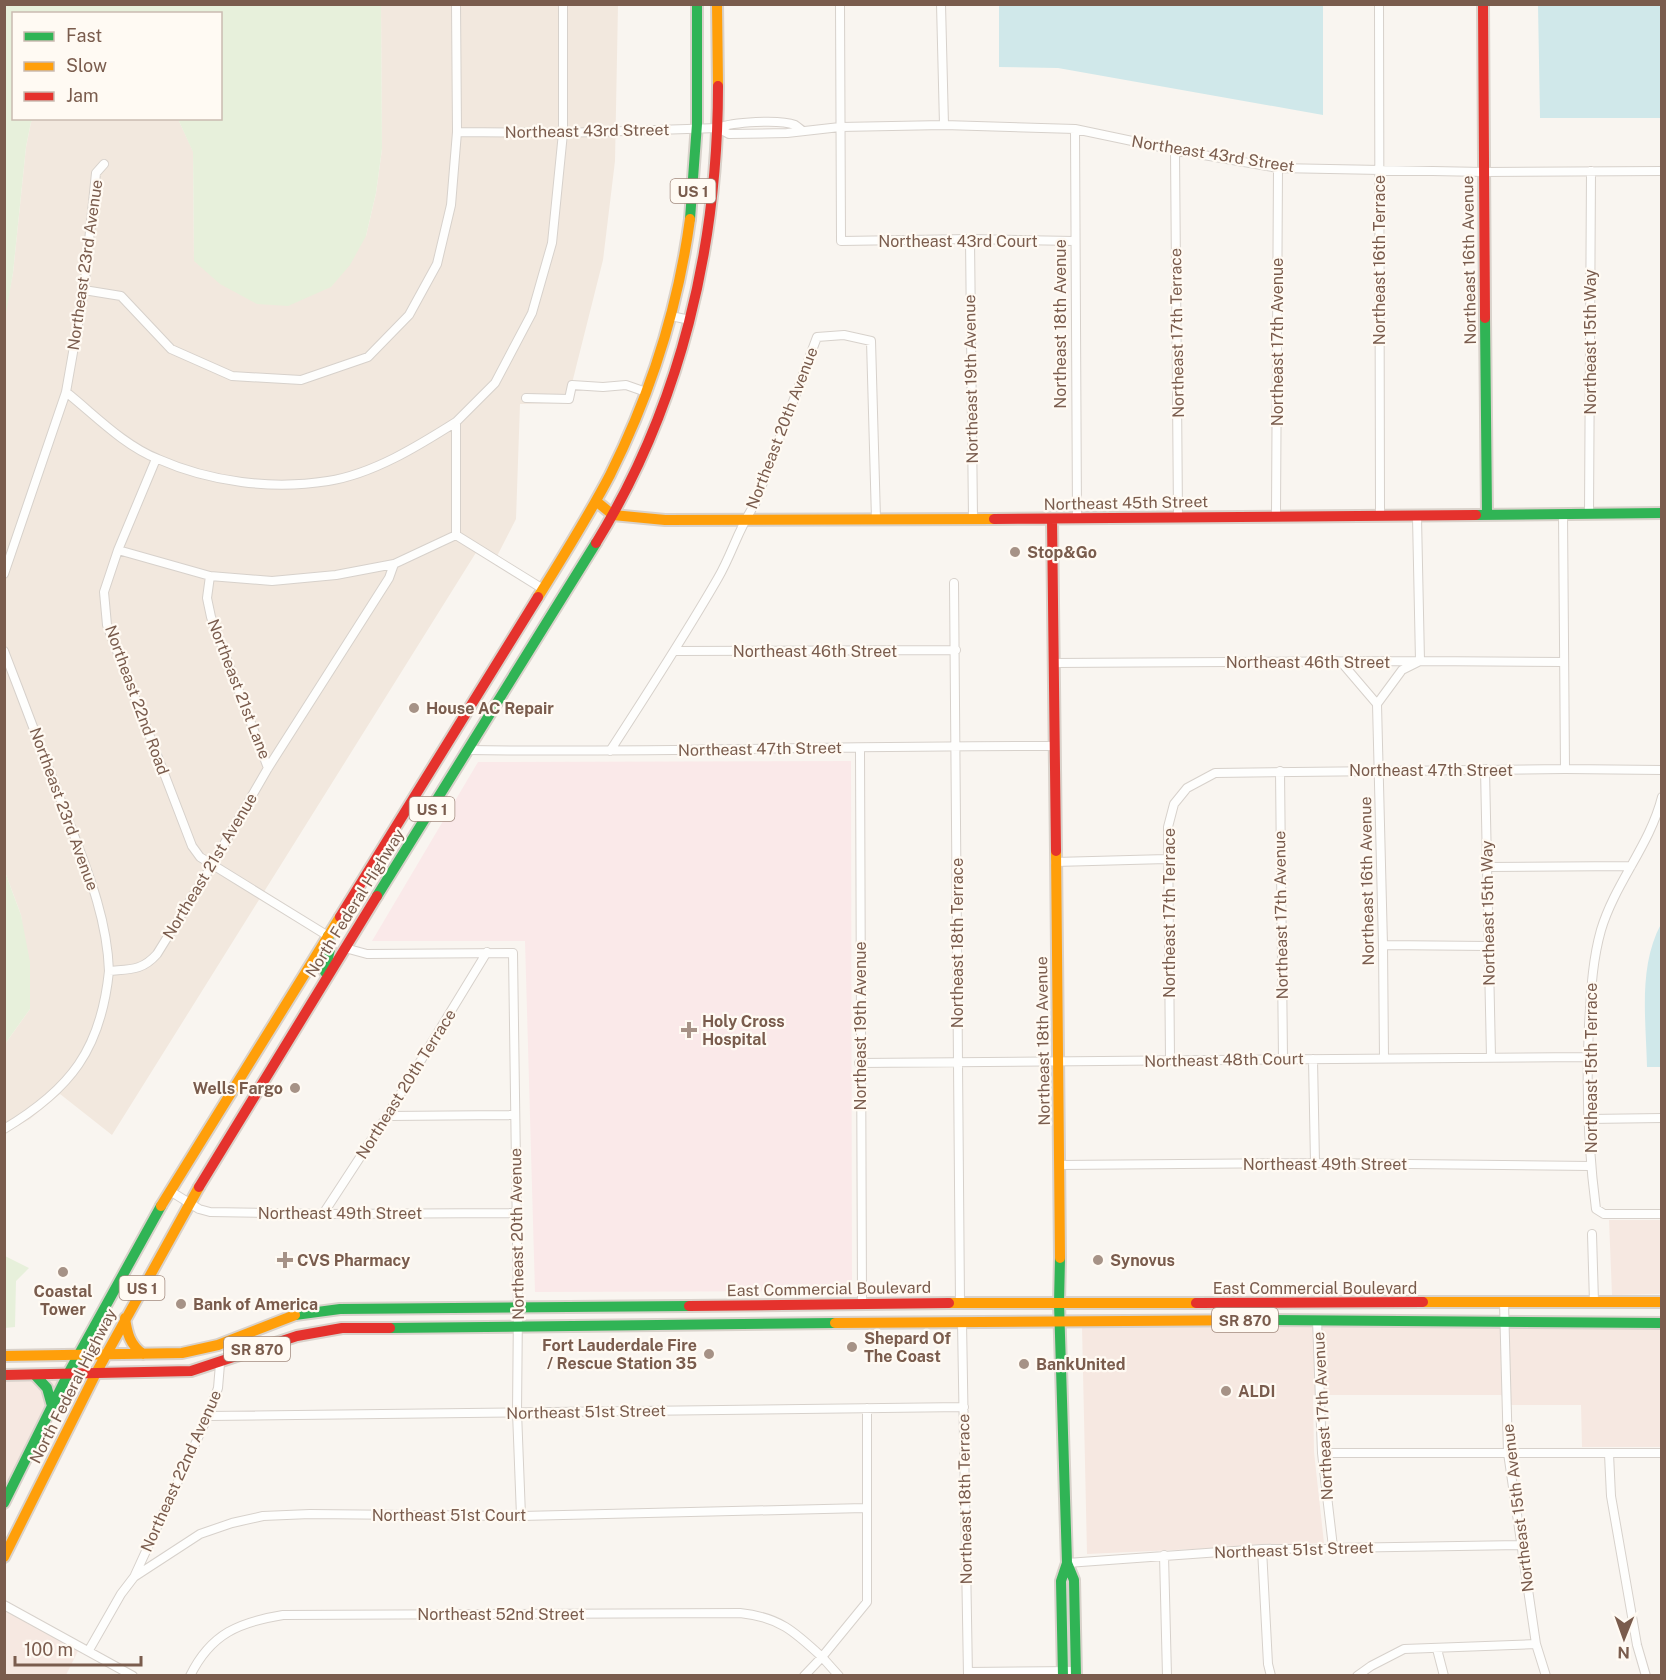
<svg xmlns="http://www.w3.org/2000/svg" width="1666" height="1680" font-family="'Public Sans',sans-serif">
<rect width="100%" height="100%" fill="#f9f5f0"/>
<!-- residential -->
<path fill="#f2e8de" d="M 381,5 L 618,5 L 615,161 L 603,260 L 567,403 L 520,404 L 516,519 L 494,562 L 477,551 L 112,1135 L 60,1094 L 30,1119 L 5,1133 L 5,1044 L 30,1009 L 21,915 L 5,872 L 4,319 L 13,273 L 26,147 L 31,122 L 34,118 L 178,119 L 193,151 L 194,261 L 366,236 L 376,193 L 382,149 Z"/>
<!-- commercial -->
<path fill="#f6e8e1" d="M 1609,1220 L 1661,1220 L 1661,1294 L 1612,1295 Z
M 1082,1326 L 1661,1326 L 1661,1447 L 1582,1447 L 1581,1405 L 1512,1405 L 1501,1395 L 1313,1395 L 1314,1452 L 1324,1543 L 1087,1554 Z
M 5,1374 L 69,1374 L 5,1504 Z
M 4,1610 L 79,1649 L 66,1675 L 5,1675 Z"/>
<!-- medical -->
<path fill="#fae9e9" d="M 851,761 L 852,1291 L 535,1292 L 525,941 L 372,941 L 478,762 Z"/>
<!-- green -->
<path fill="#e7f0db" d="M 5,4 L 381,5 L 382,149 L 376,193 L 366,236 L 350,265 L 331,287 L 288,306 L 257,304 L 220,284 L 194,261 L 193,152 L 178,119 L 220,118 L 220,14 L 14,14 L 14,118 L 34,119 L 31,122 L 26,147 L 13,273 L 5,319 Z
M 5,872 L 21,915 L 30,962 L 30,1009 L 5,1044 Z
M 5,1256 L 29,1268 L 16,1281 L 15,1327 L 5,1328 Z"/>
<!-- water -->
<path fill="#d0e8ea" d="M 999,5 L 1323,5 L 1323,115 L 1058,68 L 999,67 Z
M 1538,5 L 1661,5 L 1661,118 L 1540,118 Z
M 1661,924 L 1661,1067 L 1647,1067 C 1646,1020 1638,967 1661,924 Z"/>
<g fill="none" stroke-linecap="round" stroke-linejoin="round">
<!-- street casing -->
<g stroke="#d7d1cb" stroke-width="10">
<path id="street" d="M 840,4 L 841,241 L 970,239 L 1075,241
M 941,4 L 944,125
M 1379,4 L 1380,515
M 718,128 L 729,134 L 787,133 L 840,127 L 944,125 L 1075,129 L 1175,150 L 1278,168 L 1484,172 L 1662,171
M 1075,129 L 1077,518
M 457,132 L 563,133 L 718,128 C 732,122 780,119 795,125 C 798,127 800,129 803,131
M 1175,150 L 1178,516
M 970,239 L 973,519
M 84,290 L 121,296 L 171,349 L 232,376 L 301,380 L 368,357 L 409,315 L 437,264 L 451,205 L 457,132 L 456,4
M 671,316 L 690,320
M 66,392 C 95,415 123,445 158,459 C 210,482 272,490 328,481 C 373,474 418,446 456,422
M 526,398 L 569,399 L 572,385 L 603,387 L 626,385 L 646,392
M 156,459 L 118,550 L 104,592 L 107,625 L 192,846 L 200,857 L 328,936
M 1563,514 L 1565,769
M 1589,514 L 1591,171
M 1276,516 L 1278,168
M 456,535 L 456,422 L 495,383 L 532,313 L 552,243 L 563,133 L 563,4
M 456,535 L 543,589
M 118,550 L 210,576 L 272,581 L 336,575 L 394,564 L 456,535
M 4,574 L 66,392 L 84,290 L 96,173 L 104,164
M 210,576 L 207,598 L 211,617 L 268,768
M 954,583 L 960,1303
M 4,651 C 25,705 45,759 66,814 C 85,865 107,915 109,971
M 674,651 L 956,650
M 1053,663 L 1420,661 L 1563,662
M 1342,663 L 1377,704
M 860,748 L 862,1304
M 467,750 C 663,753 858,745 1054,746
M 610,751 C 647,694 684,637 718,578 C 732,554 739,527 755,504 L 817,337 L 844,335 L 871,341 L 876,519
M 1485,769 L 1491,1057
M 1280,771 L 1283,1059
M 1662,797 C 1650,845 1615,883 1601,930 C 1592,962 1591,993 1589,1025 C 1586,1086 1588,1148 1596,1209 L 1604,1214 L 1662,1214
M 1055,862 L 1167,859
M 1487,867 L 1631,866
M 1383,945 L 1488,946
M 345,948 L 367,954 L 513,953 L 518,1308 L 517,1412 L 521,1516
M 1384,1058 L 1383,945 L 1377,704 L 1402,670 L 1420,661 L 1417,517
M 1313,1059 L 1315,1163
M 1170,1060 L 1168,827 L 1174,804 L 1187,788 L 1215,773 L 1565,769 L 1662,770
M 859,1063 L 1588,1057
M 387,1116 L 515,1115
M 1589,1119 L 1662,1118
M 4,1129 C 71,1089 101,1049 109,971 C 130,969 142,971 157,954 L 212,865 L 268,768 L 389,578 L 394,564
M 1059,1165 L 1315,1163 L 1590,1166
M 170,1191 L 199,1209 L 210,1212 L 323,1214 L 516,1213
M 323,1214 L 387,1116 L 487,952
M 1592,1234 L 1594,1302
M 1504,1303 L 1508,1453 L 1536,1644 L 1546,1676
M 1317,1320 L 1322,1453 L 1333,1547
M 962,1322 L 968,1676
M 208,1416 L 964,1407
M 1322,1453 L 1662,1453
M 1609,1454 L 1611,1496 L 1637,1645 L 1646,1676
M 1262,1549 L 1268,1664 L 1271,1676
M 1164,1555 L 1167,1676
M 1067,1563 L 1262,1549 L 1521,1545
M 135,1575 L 208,1416 L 218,1388 L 220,1364
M 4,1605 L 133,1676
M 1437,1649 L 1444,1676
M 89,1650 L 121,1594 L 134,1577 L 200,1534 L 232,1523 L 263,1516 L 310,1514 L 521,1516 L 865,1508
M 968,1672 L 1076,1671
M 190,1676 C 211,1633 240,1622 283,1615 L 740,1613 C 779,1617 794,1631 822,1657 L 804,1676
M 839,1676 L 822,1657 L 867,1602 L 867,1408
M 1357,1676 L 1371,1666 L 1404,1649 L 1536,1644"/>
</g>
<!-- fast casing -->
<g stroke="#d9d2cb" stroke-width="14">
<path id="fast" d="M 690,219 L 697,124 L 697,4
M 1485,318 L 1487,515
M 1476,515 L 1662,513
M 377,896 L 596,543
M 325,972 L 330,949 L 328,936
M 1060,1258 L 1059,1303 L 1067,1563 L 1061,1581 L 1063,1676
M 295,1315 L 340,1309 L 689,1306
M 1272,1320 L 1662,1323
M 390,1328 L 835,1323
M 35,1375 L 47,1388 L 52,1406
M 4,1503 L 68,1374 L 161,1206
M 1067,1563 L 1074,1580 L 1076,1676"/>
</g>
<!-- slow casing -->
<g stroke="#d9d2cb" stroke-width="14">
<path id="slow" d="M 717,4 L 718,86
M 596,501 L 613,515 L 665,520 L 994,519
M 538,597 C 563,557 588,517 610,475 C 650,395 678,308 690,219
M 1056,851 L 1060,1258
M 161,1206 L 340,917
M 1423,1302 L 1662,1302
M 949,1303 L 1196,1303
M 125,1318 C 127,1333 130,1345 143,1354
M 835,1323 L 1272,1320
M 4,1356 L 182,1353 L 218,1345 L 295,1315
M 4,1557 L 96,1373 L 199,1187"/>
</g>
<!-- jam casing -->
<g stroke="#d9d2cb" stroke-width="14">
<path id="jam" d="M 1483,4 L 1485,318
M 994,519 L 1476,515
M 1052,519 L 1056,851
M 596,543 C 681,405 718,246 718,86
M 340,917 L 538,597
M 199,1187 L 377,896
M 1196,1303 L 1423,1302
M 689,1306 L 949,1303
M 4,1375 L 191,1371 L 297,1336 L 342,1328 L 390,1328"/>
</g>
<!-- street -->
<use href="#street" stroke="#fefefd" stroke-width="8"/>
<!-- fast -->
<use href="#fast" stroke="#30b455" stroke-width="10"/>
<!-- slow -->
<use href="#slow" stroke="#ff9f0a" stroke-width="10"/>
<!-- jam -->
<use href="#jam" stroke="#e5322d" stroke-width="10"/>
</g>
<!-- markers -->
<g fill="#a69286" stroke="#fffaf3" stroke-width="2">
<circle cx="1015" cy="552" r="6"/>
<circle cx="414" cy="708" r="6"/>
<path d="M686 1021h6v6h6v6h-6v6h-6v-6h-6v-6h6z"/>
<circle cx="295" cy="1088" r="6"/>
<path d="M282 1251h6v6h6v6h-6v6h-6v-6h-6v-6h6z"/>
<circle cx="1098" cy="1260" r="6"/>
<circle cx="63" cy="1272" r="6"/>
<circle cx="181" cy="1304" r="6"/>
<circle cx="852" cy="1347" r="6"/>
<circle cx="709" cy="1354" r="6"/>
<circle cx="1024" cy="1364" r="6"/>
<circle cx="1226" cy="1391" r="6"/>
</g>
<g text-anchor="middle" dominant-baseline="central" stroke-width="4.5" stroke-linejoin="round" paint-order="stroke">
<!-- shield labels -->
<g fill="#fffaf3" stroke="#a28b7f" stroke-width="1.5">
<rect x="670.5" y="179" width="45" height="24" rx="4.5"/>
<rect x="409.5" y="797" width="45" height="24" rx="4.5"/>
<rect x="119.5" y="1276" width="45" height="24" rx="4.5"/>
<rect x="1212" y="1308" width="66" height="24" rx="4.5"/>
<rect x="224" y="1337" width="66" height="24" rx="4.5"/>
</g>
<g font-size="15" font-weight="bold" fill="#7a5c4d">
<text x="693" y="191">US 1</text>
<text x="432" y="809">US 1</text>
<text x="142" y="1288">US 1</text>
<text x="1245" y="1320">SR 870</text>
<text x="257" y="1349">SR 870</text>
</g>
<!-- street labels -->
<g font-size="16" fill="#7a5c4d" stroke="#fffaf3">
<text transform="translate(587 131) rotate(-1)">Northeast 43rd Street</text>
<text transform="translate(1213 154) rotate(9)">Northeast 43rd Street</text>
<text x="958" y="241">Northeast 43rd Court</text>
<text transform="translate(1379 260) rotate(-90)">Northeast 16th Terrace</text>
<text transform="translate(1469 260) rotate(-91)">Northeast 16th Avenue</text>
<text transform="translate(85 265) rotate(-82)">Northeast 23rd Avenue</text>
<text transform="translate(1060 324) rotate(-90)">Northeast 18th Avenue</text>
<text transform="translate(1177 333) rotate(-91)">Northeast 17th Terrace</text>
<text transform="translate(1277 342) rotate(-90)">Northeast 17th Avenue</text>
<text transform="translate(1590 342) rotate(-90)">Northeast 15th Way</text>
<text transform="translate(971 379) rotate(-91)">Northeast 19th Avenue</text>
<text transform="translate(782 428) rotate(-69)">Northeast 20th Avenue</text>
<text transform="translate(1126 503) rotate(-1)">Northeast 45th Street</text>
<text x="815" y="651">Northeast 46th Street</text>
<text x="1308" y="662">Northeast 46th Street</text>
<text transform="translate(239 689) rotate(69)">Northeast 21st Lane</text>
<text transform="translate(137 700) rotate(70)">Northeast 22nd Road</text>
<text transform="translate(760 749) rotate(-1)">Northeast 47th Street</text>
<text x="1431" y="770">Northeast 47th Street</text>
<text transform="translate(64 809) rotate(70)">Northeast 23rd Avenue</text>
<text transform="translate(210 866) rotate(-59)">Northeast 21st Avenue</text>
<text transform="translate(1367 881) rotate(-91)">Northeast 16th Avenue</text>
<text transform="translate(355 903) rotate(-58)">North Federal Highway</text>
<text transform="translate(1169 913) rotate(-90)">Northeast 17th Terrace</text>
<text transform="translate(1488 913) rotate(-91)">Northeast 15th Way</text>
<text transform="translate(1281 915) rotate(-91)">Northeast 17th Avenue</text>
<text transform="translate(957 943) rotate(-90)">Northeast 18th Terrace</text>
<text transform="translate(860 1026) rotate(-90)">Northeast 19th Avenue</text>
<text transform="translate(1043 1041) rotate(-91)">Northeast 18th Avenue</text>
<text transform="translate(1224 1060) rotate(-1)">Northeast 48th Court</text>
<text transform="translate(1591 1068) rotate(-90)">Northeast 15th Terrace</text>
<text transform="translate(406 1084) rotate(-58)">Northeast 20th Terrace</text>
<text x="1325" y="1164">Northeast 49th Street</text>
<text x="340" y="1213">Northeast 49th Street</text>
<text transform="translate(517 1234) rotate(-91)">Northeast 20th Avenue</text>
<text x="1315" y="1288">East Commercial Boulevard</text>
<text transform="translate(829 1289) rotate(-1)">East Commercial Boulevard</text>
<text transform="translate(73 1386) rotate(-63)">North Federal Highway</text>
<text transform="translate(586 1412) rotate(-1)">Northeast 51st Street</text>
<text transform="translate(1323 1416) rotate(-93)">Northeast 17th Avenue</text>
<text transform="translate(181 1471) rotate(-66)">Northeast 22nd Avenue</text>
<text transform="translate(965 1499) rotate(-91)">Northeast 18th Terrace</text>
<text transform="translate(1518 1508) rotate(-97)">Northeast 15th Avenue</text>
<text x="449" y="1515">Northeast 51st Court</text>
<text transform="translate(1294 1550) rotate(-2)">Northeast 51st Street</text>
<text x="501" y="1614">Northeast 52nd Street</text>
</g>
<!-- poi labels -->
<g font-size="16" font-weight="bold" fill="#7a5c4d" stroke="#fffaf3" text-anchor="start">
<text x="1027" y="552">Stop&amp;Go</text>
<text x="426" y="708">House AC Repair</text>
<text x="702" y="1021">Holy Cross<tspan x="702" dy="18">Hospital</tspan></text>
<text x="283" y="1088" text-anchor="end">Wells Fargo</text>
<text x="297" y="1260">CVS Pharmacy</text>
<text x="1110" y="1260">Synovus</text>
<text x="63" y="1291" text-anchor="middle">Coastal<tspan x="63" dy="18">Tower</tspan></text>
<text x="193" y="1304">Bank of America</text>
<text x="864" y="1338">Shepard Of<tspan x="864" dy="18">The Coast</tspan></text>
<text x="697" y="1345" text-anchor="end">Fort Lauderdale Fire<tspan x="697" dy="18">/ Rescue Station 35</tspan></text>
<text x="1036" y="1364">BankUnited</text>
<text x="1238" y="1391">ALDI</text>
</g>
</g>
<!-- border -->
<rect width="1666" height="1680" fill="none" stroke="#7a5c4d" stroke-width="12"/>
<!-- legend -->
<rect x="12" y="12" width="210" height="108" fill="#fffaf3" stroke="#cabbb1" stroke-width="1.5"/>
<rect x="24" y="32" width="30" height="9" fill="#30b455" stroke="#cabbb1" stroke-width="1.5"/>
<text x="66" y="42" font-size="18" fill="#7a5c4d">Fast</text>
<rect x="24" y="62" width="30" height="9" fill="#ff9f0a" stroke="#cabbb1" stroke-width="1.5"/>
<text x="66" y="72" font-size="18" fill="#7a5c4d">Slow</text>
<rect x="24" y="92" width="30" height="9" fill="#e5322d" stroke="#cabbb1" stroke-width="1.5"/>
<text x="66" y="102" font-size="18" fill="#7a5c4d">Jam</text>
<!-- north arrow -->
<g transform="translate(1624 1638) rotate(181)" stroke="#fffaf3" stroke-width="4.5" paint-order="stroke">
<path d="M0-4.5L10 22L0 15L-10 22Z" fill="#7a5c4d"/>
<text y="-9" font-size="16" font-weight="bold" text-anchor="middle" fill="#7a5c4d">N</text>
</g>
<!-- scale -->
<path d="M15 1656v9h126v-9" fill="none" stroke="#7a5c4d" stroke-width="3"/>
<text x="24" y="1656" font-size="18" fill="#7a5c4d" stroke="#fffaf3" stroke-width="4.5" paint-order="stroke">100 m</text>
</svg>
